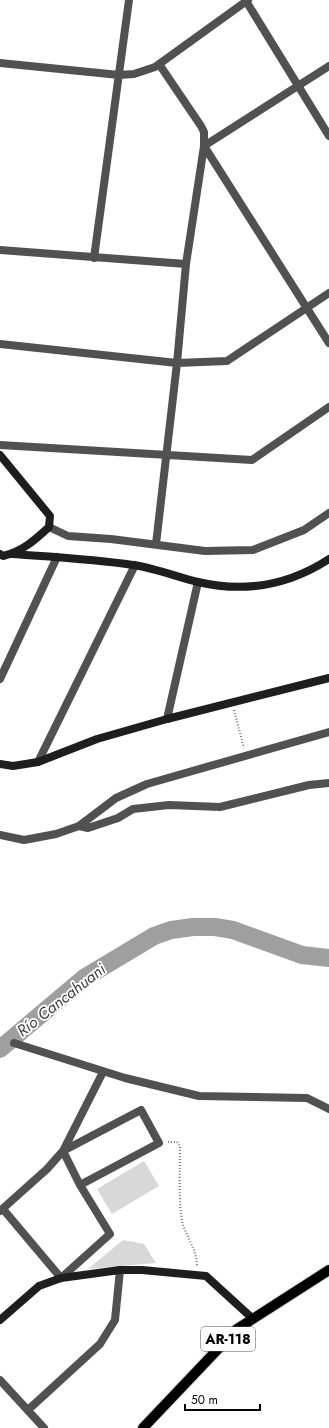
<svg xmlns="http://www.w3.org/2000/svg" width="329" height="1428" font-family="Jost,sans-serif">
<rect width="100%" height="100%" fill="#fff"/>
<!-- green -->
<path fill="#d8d8d8" d="M 144,1161 L 159,1186 L 112,1214 L 97,1189 Z
M 123,1240 L 144,1244 L 156,1263 L 88,1269 Z"/>
<g fill="none" stroke-linecap="round" stroke-linejoin="round">
<!-- river -->
<path stroke="#9f9f9f" stroke-width="18" d="M 0,1049 L 84,978 L 154,936 L 171,930 L 193,927 L 215,927 L 233,930 L 302,955 L 329,958"/>
<!-- primary casing -->
<g stroke="#dbdbdb" stroke-width="12">
<path id="primary" d="M 143,1428 L 237,1329 L 329,1270"/>
</g>
<!-- path -->
<path stroke="#737373" stroke-width="2" stroke-dasharray="1 2" stroke-linecap="butt" d="M 234,710 L 244,748
M 168,1142 L 177,1142 L 180,1146 C 180,1168 178,1205 183,1225 C 188,1239 197,1251 197,1266"/>
<!-- street -->
<path stroke="#515151" stroke-width="8" d="M 246,1 L 329,136
M 0,63 L 119,75 L 134,74 L 155,67 L 248,0
M 204,146 L 329,343
M 204,146 L 329,66
M 0,250 L 186,264
M 94,258 L 129,0
M 0,344 L 177,363 L 227,361 L 329,293
M 0,445 L 252,460 L 329,407
M 49,527 L 68,536 L 111,539 L 205,551 L 253,550 L 304,530 L 329,513
M 156,544 L 177,363 L 186,264 L 204,146 L 204,132 L 201,126 L 159,64
M 0,679 L 57,557
M 167,719 L 198,582
M 38,762 L 135,565
M 79,826 L 88,828 L 118,818 L 133,809 L 169,805 L 220,807 L 309,785 L 329,783
M 0,835 L 24,840 L 56,834 L 79,826 L 116,798 L 147,784 L 329,732
M 14,1043 L 125,1078 L 199,1096 L 307,1098 L 329,1109
M 63,1151 L 141,1110 L 159,1143 L 80,1185
M 3,1209 L 61,1278 L 110,1234 L 80,1185 L 63,1151
M 0,1211 L 47,1169 L 63,1151 L 103,1072
M 0,1380 L 44,1428
M 28,1410 L 100,1344 L 115,1320 L 120,1270"/>
<!-- secondary -->
<path stroke="#1e1e1e" stroke-width="8" d="M 0,455 L 50,516 L 49,527 C 35,540 23,551 3,556 L 0,554
M 12,554 C 52,557 93,559 133,565 C 155,568 177,577 198,582 C 245,593 289,585 329,559
M 0,764 L 13,766 L 38,762 L 97,739 L 167,719 L 329,678
M 0,1320 L 39,1286 L 61,1278 L 120,1270 L 142,1270 L 206,1276 L 252,1318"/>
<!-- primary -->
<use href="#primary" stroke="#000" stroke-width="10"/>
</g>
<g text-anchor="middle" dominant-baseline="central" stroke-width="3.5" stroke-linejoin="round" paint-order="stroke">
<!-- shield labels -->
<rect fill="#fff" stroke="#4c4c4c" stroke-width="1" x="201" y="1327" width="54" height="24" rx="3"/>
<g font-size="14" font-weight="bold" fill="#000">
<text x="228" y="1339">AR-118</text>
</g>
<!-- water labels -->
<g font-size="16" font-style="italic" fill="#404040" stroke="#fff">
<text transform="translate(61 1000) rotate(-38)">Río Cancahuani</text>
</g>
</g>
<!-- scale -->
<path d="M185 1404v6h75v-6" fill="none" stroke="#000000" stroke-width="2"/>
<text x="191" y="1404" font-size="12" fill="#000000" stroke="#ffffff" stroke-width="3" paint-order="stroke">50 m</text>
</svg>
